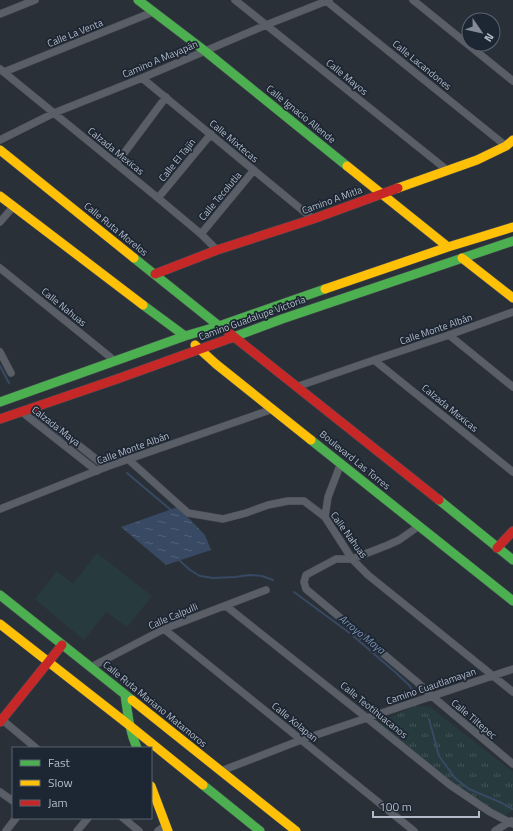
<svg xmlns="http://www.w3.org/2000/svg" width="513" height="831" font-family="'Titillium Web',sans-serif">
<defs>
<pattern id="grass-tufts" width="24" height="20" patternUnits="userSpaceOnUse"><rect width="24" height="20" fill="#273a3e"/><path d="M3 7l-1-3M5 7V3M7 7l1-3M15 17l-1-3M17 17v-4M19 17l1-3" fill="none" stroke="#445559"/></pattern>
<pattern id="water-ripples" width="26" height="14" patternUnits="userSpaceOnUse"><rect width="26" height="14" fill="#384963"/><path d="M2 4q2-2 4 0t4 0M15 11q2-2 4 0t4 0" fill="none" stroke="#526178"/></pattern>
</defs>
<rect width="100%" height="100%" fill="#2a3038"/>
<!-- grass -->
<path fill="url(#grass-tufts)" d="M 415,706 L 430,707 L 513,772 L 513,810 L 503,817 L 451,783 L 378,723 Z"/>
<!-- garden -->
<path fill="#273a3e" d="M 97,553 L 152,596 L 127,627 L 106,612 L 84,640 L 35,599 L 57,571 L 73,584 Z"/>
<!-- water -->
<path fill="url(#water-ripples)" d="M 178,507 L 205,535 L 211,550 L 166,565 L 121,527 Z"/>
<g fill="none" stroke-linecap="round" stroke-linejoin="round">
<!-- stream -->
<path stroke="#384963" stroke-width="2" d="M 0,366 L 9,383
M 35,416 L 62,439
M 127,473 L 171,510
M 179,560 L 190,570 L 200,576 L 213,578 L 235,577 L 250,575 L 262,576 L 273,580
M 294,592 L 351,634 L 395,672 L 409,685 L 416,695
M 429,719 L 439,756 L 455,778 L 469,789 L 502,803 L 512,809"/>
<!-- street casing -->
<g stroke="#484c53" stroke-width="8">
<path id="street" d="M 235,0 L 447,170
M 325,0 L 506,146
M 413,0 L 513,81
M 0,14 L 35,0
M 0,69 L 158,198 L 201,234 L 217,250
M 4,72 L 153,12
M 142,78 L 313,219
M 0,140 L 54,113 L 142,78 L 266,25 L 329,0
M 116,164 L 166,97
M 158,198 L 211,134
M 0,222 L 13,207
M 201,234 L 254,170
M 0,268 L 115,361
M 449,335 L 513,387
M 0,352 L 11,373
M 374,360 L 513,472
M 296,387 L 374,360 L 449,335 L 513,312
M 33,409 L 106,467
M 22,412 L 97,471
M 129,460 L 188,513 L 223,519 L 246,513 L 268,505 L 288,501 L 304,501 L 325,517 L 352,559 L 368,575 L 513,692
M 0,509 L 106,467 L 273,409
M 325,517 L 328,497 L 341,463
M 419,526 L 399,540 L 388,545 L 352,559 L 336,559 L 306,575 L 304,582 L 306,589 L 417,682 L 433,697 L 513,764
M 226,606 L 367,718 L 450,785 L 490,812 L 513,824
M 164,629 L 414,831
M 91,667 L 164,629 L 266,590
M 0,718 L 36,748
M 221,771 L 301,740 L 513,669
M 0,792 L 13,801
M 123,818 L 139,831
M 6,831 L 16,818
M 77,831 L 88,818
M 158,831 L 166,825
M 495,831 L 511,821"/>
</g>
<!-- fast casing -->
<g stroke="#484c53" stroke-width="10">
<path id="fast" d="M 138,0 L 205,51 L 347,166
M 134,258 L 219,326
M 143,305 L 185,336
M 231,338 L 282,319 L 513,241
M 0,402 L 185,336 L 219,326 L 325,289
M 311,440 L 513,601
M 439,500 L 513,560
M 0,595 L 132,700
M 125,695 C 128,714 129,730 137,748
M 203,785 L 260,831"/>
</g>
<!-- slow casing -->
<g stroke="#484c53" stroke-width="10">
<path id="slow" d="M 0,150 L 134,258
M 347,166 L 448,247
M 398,188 L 477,160 L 506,146 L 513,140
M 0,196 L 143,305
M 462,258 L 513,298
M 325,289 L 448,247 L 513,227
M 195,345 L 216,364 L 311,440
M 0,624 L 129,725 L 203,785
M 132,700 L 296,831
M 151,786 L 168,831"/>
</g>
<!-- jam casing -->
<g stroke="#484c53" stroke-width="10">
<path id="jam" d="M 155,274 L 217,250 L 313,219 L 398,188
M 228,332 L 439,500
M 0,419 L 117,379 L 231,338
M 497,548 L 513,531
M 0,722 L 62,645"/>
</g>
<!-- street -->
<use href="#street" stroke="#5a5e66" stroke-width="7"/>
<!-- fast -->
<use href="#fast" stroke="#4caf50" stroke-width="9"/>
<!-- slow -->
<use href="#slow" stroke="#ffc107" stroke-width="9"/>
<!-- jam -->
<use href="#jam" stroke="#c62828" stroke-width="9"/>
</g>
<g text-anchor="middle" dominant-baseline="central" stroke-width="3.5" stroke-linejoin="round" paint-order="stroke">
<!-- street labels -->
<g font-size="10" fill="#b4bcc9" stroke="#1d2633">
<text transform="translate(75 33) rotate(-22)">Calle La Venta</text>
<text transform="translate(160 59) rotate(-23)">Camino A Mayapán</text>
<text transform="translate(422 65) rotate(39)">Calle Lacandones</text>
<text transform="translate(347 77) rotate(39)">Calle Mayos</text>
<text transform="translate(301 114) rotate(39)">Calle Ignacio Allende</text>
<text transform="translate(234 141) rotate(40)">Calle Mixtecas</text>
<text transform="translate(116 151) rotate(39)">Calzada Mexicas</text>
<text transform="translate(177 160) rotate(-51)">Calle El Tajín</text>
<text transform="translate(220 196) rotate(-50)">Calle Tecolutla</text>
<text transform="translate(332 200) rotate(-20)">Camino A Mitla</text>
<text transform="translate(116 229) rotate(39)">Calle Ruta Morelos</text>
<text transform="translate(64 307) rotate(39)">Calle Nahuas</text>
<text transform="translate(252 318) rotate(-20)">Camino Guadalupe Victoria</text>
<text transform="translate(436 329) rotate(-19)">Calle Monte Albán</text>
<text transform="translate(450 408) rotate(39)">Calzada Mexicas</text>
<text transform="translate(56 426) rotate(38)">Calzada Maya</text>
<text transform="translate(133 448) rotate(-20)">Calle Monte Albán</text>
<text transform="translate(355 460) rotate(39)">Boulevard Las Torres</text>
<text transform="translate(349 535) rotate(54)">Calle Nahuas</text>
<text transform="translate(173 616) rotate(-23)">Calle Calpulli</text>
<text transform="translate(431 686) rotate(-19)">Camino Cuautlamayan</text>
<text transform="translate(155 704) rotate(39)">Calle Ruta Mariano Matamoros</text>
<text transform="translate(374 710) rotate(39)">Calle Teotihuacanos</text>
<text transform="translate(474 719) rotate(40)">Calle Tiltepec</text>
<text transform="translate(295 722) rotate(39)">Calle Xolapan</text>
</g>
<!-- water labels -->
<g font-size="11" font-style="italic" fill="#7c92b1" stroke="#1d2633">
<text transform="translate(362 634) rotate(39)">Arroyo Maya</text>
</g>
</g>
<!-- legend -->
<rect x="12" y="747" width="140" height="72" fill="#1d2633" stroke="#59626f"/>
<rect x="20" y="760" width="20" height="6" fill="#4caf50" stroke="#59626f"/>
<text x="48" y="767" font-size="12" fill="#b4bcc9">Fast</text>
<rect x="20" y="780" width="20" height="6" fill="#ffc107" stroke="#59626f"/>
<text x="48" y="787" font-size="12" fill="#b4bcc9">Slow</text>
<rect x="20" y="800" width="20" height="6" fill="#c62828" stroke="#59626f"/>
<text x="48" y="807" font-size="12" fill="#b4bcc9">Jam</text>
<!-- north arrow -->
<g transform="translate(481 32) rotate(124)"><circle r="19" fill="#1d2633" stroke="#59626f"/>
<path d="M0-3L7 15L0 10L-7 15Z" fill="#848b96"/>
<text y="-6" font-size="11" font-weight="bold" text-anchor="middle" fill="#b4bcc9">N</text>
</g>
<!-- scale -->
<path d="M373 811v6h106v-6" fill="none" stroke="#b4bcc9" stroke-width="2"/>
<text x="379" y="811" font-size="12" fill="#b4bcc9" stroke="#1d2633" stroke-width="3" paint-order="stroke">100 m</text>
</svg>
